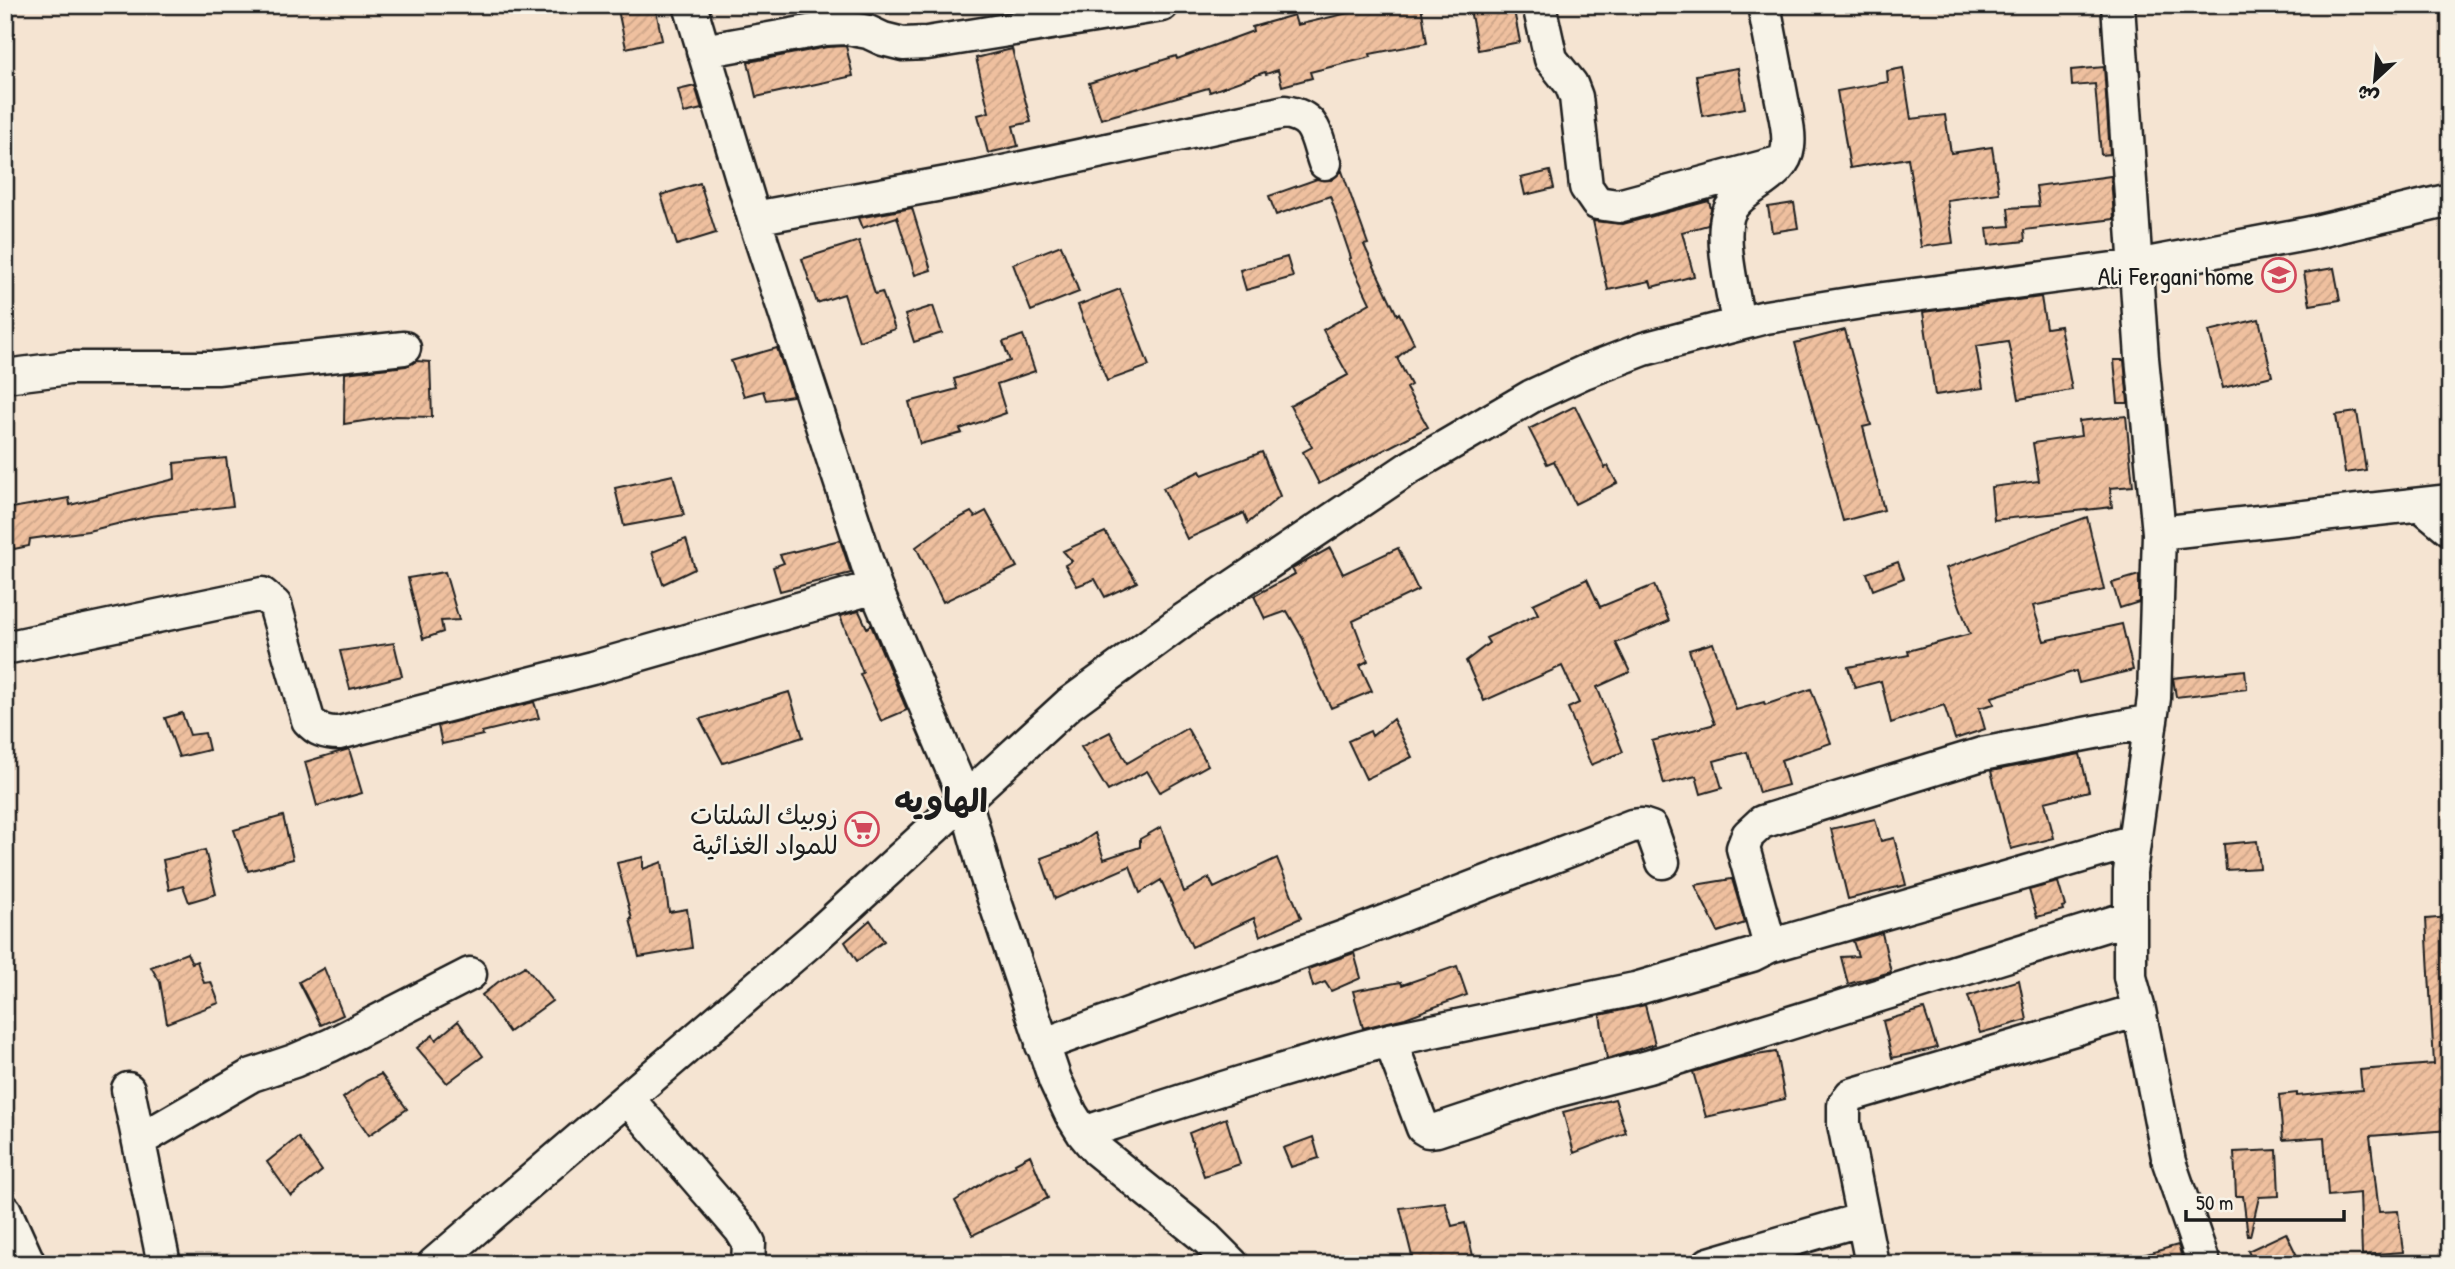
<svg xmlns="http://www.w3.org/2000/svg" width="2455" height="1269" font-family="'Patrick Hand','Playpen Sans Arabic',sans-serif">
<defs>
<pattern id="building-hatch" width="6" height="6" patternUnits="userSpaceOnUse" patternTransform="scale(1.75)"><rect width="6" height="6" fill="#efc09f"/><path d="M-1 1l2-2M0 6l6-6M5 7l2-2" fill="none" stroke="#cca488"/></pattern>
</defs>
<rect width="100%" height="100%" fill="#f5e4d2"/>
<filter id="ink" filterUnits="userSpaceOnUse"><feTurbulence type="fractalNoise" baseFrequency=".0143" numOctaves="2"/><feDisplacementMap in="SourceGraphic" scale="14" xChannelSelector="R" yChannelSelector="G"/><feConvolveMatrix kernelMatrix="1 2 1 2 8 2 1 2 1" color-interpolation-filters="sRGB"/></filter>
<g filter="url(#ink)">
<!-- building -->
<path fill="url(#building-hatch)" stroke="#1c1c1c" stroke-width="2" d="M 617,5 L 655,5 L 662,40 L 626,48 Z
M 1382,5 L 1421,5 L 1427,43 L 1370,54 L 1371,57 L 1310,72 L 1312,78 L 1282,86 L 1278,70 L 1266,74 L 1265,72 L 1210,92 L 1208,88 L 1101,119 L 1089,83 L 1176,56 L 1177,59 L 1253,31 L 1252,27 L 1294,15 L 1297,25 Z
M 1469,5 L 1513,5 L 1520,42 L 1478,50 Z
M 846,46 L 853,76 L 756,97 L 748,62 L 827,47 Z
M 1012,49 L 1031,122 L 1013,126 L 1018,146 L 988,153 L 978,115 L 989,112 L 976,58 Z
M 2104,67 L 2110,154 L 2101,155 L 2095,84 L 2072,86 L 2071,70 Z
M 1738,68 L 1745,108 L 1703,116 L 1696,75 Z
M 1903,68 L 1911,119 L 1945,115 L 1951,153 L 1992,147 L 1999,193 L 1947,200 L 1953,243 L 1921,247 L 1908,158 L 1850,168 L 1837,91 L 1888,82 L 1887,71 Z
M 695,86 L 702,109 L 684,113 L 678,90 Z
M 1342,171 L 1368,244 L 1364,245 L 1397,315 L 1399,313 L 1414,343 L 1397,358 L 1411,385 L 1406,388 L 1428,427 L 1319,484 L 1303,452 L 1312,447 L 1290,406 L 1348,375 L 1323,330 L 1370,303 L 1349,259 L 1351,258 L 1330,196 L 1276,215 L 1269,196 L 1317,179 L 1331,180 Z
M 1550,171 L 1554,188 L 1525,195 L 1521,178 Z
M 2111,176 L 2114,219 L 2024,230 L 2025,241 L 1989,245 L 1987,228 L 2010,226 L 2008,208 L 2039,206 L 2036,186 Z
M 700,183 L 716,233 L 677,245 L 661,195 Z
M 1709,201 L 1711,209 L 1708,225 L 1682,232 L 1694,276 L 1652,287 L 1650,281 L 1608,290 L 1593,221 L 1623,224 Z
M 1794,203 L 1798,228 L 1772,232 L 1768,207 Z
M 912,208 L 931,270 L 915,275 L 897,217 L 862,228 L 858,218 Z
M 859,241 L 875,294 L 882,292 L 895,329 L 859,341 L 844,294 L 817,303 L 802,259 Z
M 1061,245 L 1079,292 L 1031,311 L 1013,264 Z
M 1287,257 L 1293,277 L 1246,290 L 1240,270 Z
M 2334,268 L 2340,300 L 2310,305 L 2304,273 Z
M 1120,289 L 1149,366 L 1107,381 L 1078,305 Z
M 2041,297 L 2046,328 L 2060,326 L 2072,390 L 2019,399 L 2008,341 L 1976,346 L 1983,388 L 1935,395 L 1923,312 Z
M 933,306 L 942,333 L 914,342 L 905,315 Z
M 2259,319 L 2272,376 L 2223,388 L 2209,331 Z
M 1845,330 L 1871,425 L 1863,427 L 1884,510 L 1843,521 L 1795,343 Z
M 1023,335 L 1035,371 L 997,384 L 1006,413 L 960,429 L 962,433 L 920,444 L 909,402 L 957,389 L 954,379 L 1010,361 L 1003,342 Z
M 777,348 L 793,396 L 766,400 L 763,391 L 744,396 L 731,361 Z
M 2114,360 L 2124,360 L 2128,403 L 2118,403 Z
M 416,361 L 430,362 L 432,417 L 396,416 L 344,424 L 345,373 L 406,366 Z
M 1575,406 L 1605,468 L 1608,466 L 1617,483 L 1575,504 L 1554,461 L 1547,464 L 1529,429 Z
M 2357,412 L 2366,470 L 2345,473 L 2336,415 Z
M 2126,416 L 2133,486 L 2110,488 L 2112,507 L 1994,520 L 1991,487 L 2039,481 L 2033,443 L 2081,436 L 2079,421 Z
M 1262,452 L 1280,496 L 1248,523 L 1244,513 L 1187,539 L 1163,488 L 1200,471 L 1202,475 Z
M 226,458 L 233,506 L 150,516 L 88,531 L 30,539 L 29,546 L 14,549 L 6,509 L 69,498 L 70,505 L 175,479 L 174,463 Z
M 673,475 L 684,515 L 624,526 L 615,488 Z
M 986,511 L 1017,567 L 943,602 L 916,547 L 946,525 L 971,512 L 975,517 Z
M 2087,517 L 2104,590 L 2033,606 L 2044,641 L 2122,624 L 2133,670 L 2079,683 L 2076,671 L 1992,697 L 1994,704 L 1979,708 L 1985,729 L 1955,739 L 1944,705 L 1891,723 L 1881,681 L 1855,688 L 1848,667 L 1909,655 L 1908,651 L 1970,634 L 1946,568 Z
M 1105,532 L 1137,582 L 1105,597 L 1095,579 L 1077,586 L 1065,565 L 1072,561 L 1063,551 Z
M 686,539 L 695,569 L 663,584 L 652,552 Z
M 840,540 L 851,573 L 780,591 L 773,567 L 784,563 L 780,555 Z
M 1330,548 L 1343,574 L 1398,548 L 1418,590 L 1353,621 L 1368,661 L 1360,665 L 1372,691 L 1331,708 L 1312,667 L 1303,639 L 1287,611 L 1265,619 L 1254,596 L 1295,574 L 1292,569 Z
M 1898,562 L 1904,578 L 1873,590 L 1867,573 Z
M 445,572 L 459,620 L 441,621 L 443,632 L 423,639 L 408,578 Z
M 2139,575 L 2139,602 L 2120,608 L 2112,583 Z
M 1587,579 L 1600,607 L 1654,585 L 1669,621 L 1616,643 L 1630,672 L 1597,687 L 1623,752 L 1591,765 L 1568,708 L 1579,703 L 1562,666 L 1484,701 L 1466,661 L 1489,643 L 1486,638 L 1538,614 L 1533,604 Z
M 859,611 L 867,628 L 871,625 L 907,710 L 881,721 L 860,674 L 863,673 L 840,616 Z
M 394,643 L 402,676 L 350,689 L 340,651 Z
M 1713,643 L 1736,710 L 1764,702 L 1765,705 L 1811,689 L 1831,743 L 1781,760 L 1788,785 L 1759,793 L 1747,752 L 1714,761 L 1722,788 L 1701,794 L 1696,776 L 1664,784 L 1652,741 L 1715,724 L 1689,650 Z
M 2245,670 L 2247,689 L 2176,697 L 2173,678 Z
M 789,692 L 803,737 L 723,763 L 700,719 Z
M 534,702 L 539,718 L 482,732 L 483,735 L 442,744 L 438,726 Z
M 182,713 L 190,735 L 205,733 L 209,750 L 179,757 L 165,718 Z
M 1393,719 L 1412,757 L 1366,779 L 1348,741 L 1370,731 L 1372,736 Z
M 1187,728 L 1208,765 L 1160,792 L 1147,771 L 1108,791 L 1081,747 L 1110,732 L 1127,763 Z
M 349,749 L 362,793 L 317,806 L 305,762 Z
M 2080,754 L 2089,791 L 2045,802 L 2054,838 L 2011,849 L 1991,771 Z
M 283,816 L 293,859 L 248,871 L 234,830 Z
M 1875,819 L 1881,841 L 1894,838 L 1906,885 L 1848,899 L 1831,829 Z
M 1161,827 L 1184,892 L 1209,878 L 1214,888 L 1277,858 L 1301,918 L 1260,936 L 1254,918 L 1192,947 L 1161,880 L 1140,893 L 1130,866 L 1055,899 L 1041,858 L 1077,845 L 1095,833 L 1104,859 L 1140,847 L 1140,839 Z
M 2257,841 L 2260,868 L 2226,870 L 2224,844 Z
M 205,850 L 216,894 L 189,902 L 183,886 L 169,890 L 163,860 Z
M 643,857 L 643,869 L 662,862 L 669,912 L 687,909 L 692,948 L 639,957 L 630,919 L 632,919 L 617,863 Z
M 1732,879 L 1745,923 L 1718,932 L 1695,885 Z
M 2058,882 L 2065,906 L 2062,907 L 2063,910 L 2037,917 L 2029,890 Z
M 2450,917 L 2450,1130 L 2370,1136 L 2379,1212 L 2398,1211 L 2403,1252 L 2362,1255 L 2360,1193 L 2328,1196 L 2324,1137 L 2283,1140 L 2279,1095 L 2297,1093 L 2297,1096 L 2362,1090 L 2360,1070 L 2434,1064 L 2426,919 Z
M 870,920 L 884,941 L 857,961 L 845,942 Z
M 1882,933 L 1891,972 L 1848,984 L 1841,957 L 1858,956 L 1853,941 Z
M 187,953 L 192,963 L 197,961 L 204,983 L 211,982 L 219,1003 L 167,1023 L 160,982 L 151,967 Z
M 1354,953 L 1361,978 L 1331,991 L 1325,982 L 1313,987 L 1308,969 Z
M 525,966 L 552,1001 L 509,1032 L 482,995 L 498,982 Z
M 1457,966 L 1467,995 L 1405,1018 L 1363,1028 L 1353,991 L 1401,982 L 1402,985 Z
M 324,968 L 343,1015 L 321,1025 L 299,982 Z
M 2019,980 L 2027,1020 L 1980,1033 L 1968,996 Z
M 1645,1005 L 1655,1044 L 1607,1059 L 1600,1015 Z
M 1924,1009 L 1937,1048 L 1892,1058 L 1883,1021 Z
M 458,1021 L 483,1056 L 447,1083 L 417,1048 L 433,1035 L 436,1040 Z
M 1776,1052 L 1785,1099 L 1706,1117 L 1693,1072 L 1738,1058 Z
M 381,1074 L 407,1109 L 369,1135 L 343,1098 L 366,1081 Z
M 1615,1099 L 1626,1133 L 1574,1153 L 1563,1112 Z
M 1226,1118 L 1240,1164 L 1204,1176 L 1189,1133 Z
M 298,1137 L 322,1171 L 291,1196 L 267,1162 Z
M 1313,1137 L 1319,1158 L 1291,1167 L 1283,1148 Z
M 2277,1150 L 2279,1196 L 2259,1197 L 2250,1236 L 2248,1236 L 2243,1196 L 2236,1196 L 2234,1152 Z
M 1030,1155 L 1048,1198 L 973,1235 L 955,1201 L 997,1174 L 1016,1166 L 1015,1163 Z
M 1445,1202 L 1452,1226 L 1465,1223 L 1475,1264 L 1414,1264 L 1400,1208 Z
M 2286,1233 L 2301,1264 L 2254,1264 L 2248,1251 Z
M 2178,1245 L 2184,1264 L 2130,1264 L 2129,1259 Z"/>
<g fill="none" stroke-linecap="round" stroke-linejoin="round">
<!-- minor casing -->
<g stroke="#1c1c1c" stroke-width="37">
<path id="minor" d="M 690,5 L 754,218 L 875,587 L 965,799 L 986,875 L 1055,1080 L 1071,1114 L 1083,1133 L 1097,1150 L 1207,1239 L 1232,1264
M 1539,5 L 1551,59 L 1571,84 L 1576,97 L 1586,187 L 1597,203 L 1618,206 L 1782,162
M 2118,5 L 2142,358 L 2159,533 L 2154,698 L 2130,872 L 2130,977 L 2139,1010 L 2169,1162 L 2204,1264
M 703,51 L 825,29 L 847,28 L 868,32 L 883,39 L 903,44 L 927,43 L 1162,5
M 754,218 L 980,177 L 1285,112 C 1317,117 1315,135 1325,163
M 1738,324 C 1734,295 1721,246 1727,218 C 1734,187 1784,181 1788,147 C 1790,132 1785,115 1782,100 C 1776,68 1770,37 1764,5
M 5,376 L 69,368 L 217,368 L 404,348
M 2421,505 L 2450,529
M 2159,533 L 2450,501
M 5,648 L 262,594 L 275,605 L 308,720 C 317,730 325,733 339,733 L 592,668 L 875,587
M 1770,946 L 1743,848 L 1748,835 L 1762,822 L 1982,754 L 2151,721
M 1390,1040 L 1635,989 L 1752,955 L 1770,946 L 2134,841
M 1042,1045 L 1355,933 L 1632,826 L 1642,825 L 1651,828 L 1663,862
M 128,1089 L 164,1264
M 628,1099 L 741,1230 L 749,1243 L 748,1264
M 1083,1133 C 1185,1100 1286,1067 1390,1040 L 1423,1128 L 1428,1131 L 1437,1130 L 1555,1091 L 1648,1067 L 2128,918
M 140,1140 L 252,1075 L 294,1061 L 331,1045 L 470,974
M 5,1211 L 29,1264
M 434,1264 L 814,938 L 1069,704 L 1182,621 L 1409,468 L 1532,396 L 1584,372 L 1644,349 L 1766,317 L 1868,301 L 2136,266 L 2311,233 L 2450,200
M 1709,1264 L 1863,1219
M 1872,1264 L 1844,1124 L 1844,1105 L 1851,1095 L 2139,1010"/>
</g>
<!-- minor -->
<use href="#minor" stroke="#f7f3e8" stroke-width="32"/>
</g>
</g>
<!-- icons -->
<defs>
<g id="school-ring" transform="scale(1.75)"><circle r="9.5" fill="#f7f3e8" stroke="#d1495b" stroke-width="1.5"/><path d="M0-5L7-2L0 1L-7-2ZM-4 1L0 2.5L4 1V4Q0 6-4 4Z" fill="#d1495b"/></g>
<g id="supermarket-ring" transform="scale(1.75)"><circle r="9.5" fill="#f7f3e8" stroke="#d1495b" stroke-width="1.5"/><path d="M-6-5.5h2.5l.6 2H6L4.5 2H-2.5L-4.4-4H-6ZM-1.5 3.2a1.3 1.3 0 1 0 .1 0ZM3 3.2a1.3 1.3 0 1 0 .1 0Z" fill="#d1495b"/></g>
</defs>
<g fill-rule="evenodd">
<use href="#school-ring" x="2279" y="275"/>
<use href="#supermarket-ring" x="862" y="829"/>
</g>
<g text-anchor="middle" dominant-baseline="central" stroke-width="5" stroke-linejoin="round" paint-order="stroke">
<!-- poi labels -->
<g font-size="26" fill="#1c1c1c" stroke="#f7f3e8" text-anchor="end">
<text x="2254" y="275">Ali Fergani home</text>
<text x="838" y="814">زوبيك الشلتات<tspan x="838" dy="30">للمواد الغذائية</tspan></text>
</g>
<!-- district labels -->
<g font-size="33" font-weight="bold" fill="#1c1c1c" stroke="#f7f3e8">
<text x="941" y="800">الهاويه</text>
</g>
</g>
<!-- margin -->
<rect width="2455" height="1269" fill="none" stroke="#f7f3e8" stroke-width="28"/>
<rect x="14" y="14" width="2427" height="1241" fill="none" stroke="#1c1c1c" stroke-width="2.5" filter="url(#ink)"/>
<!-- north arrow -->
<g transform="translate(2375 80) rotate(206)" stroke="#f7f3e8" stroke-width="5" paint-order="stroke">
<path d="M0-5L12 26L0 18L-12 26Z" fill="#1c1c1c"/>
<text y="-10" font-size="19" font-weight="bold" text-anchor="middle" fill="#1c1c1c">ش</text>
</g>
<!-- scale -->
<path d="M2186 1210v10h158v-10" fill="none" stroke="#1c1c1c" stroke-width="3.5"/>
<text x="2196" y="1210" font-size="21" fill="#1c1c1c" stroke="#f7f3e8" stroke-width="5" paint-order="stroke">50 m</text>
</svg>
